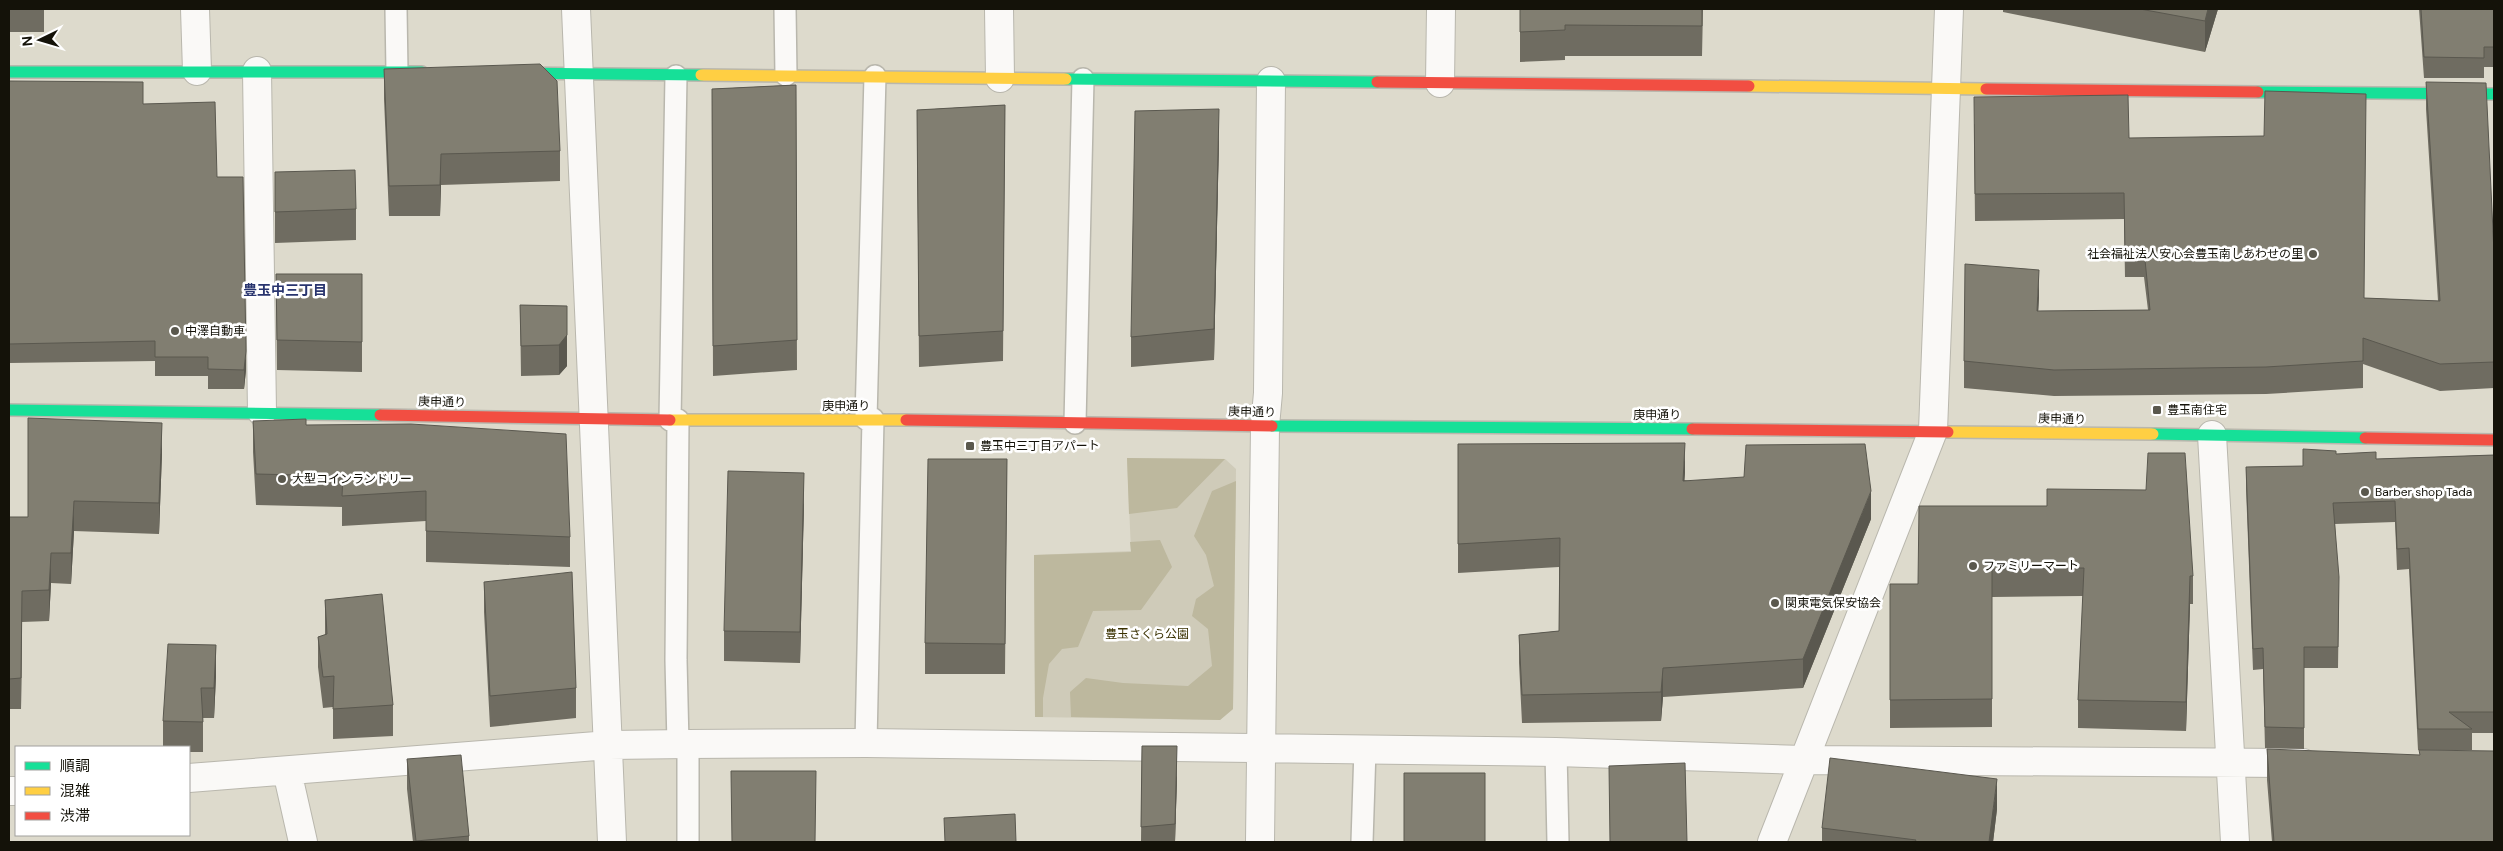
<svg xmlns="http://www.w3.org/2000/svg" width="2503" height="851" font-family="'DM Sans','Noto Sans JP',sans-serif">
<rect width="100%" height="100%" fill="#dddacc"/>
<!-- green -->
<path fill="#cfcbb9" d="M 1127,458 L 1225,459 L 1236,469 L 1233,709 L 1220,720 L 1035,717 L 1034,555 L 1131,551 Z"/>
<!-- forest -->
<path fill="#bdb89e" d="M 1127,458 L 1225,459 L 1177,508 L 1129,514 Z
M 1236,481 L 1233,709 L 1220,720 L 1071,717 L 1070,692 L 1086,678 L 1123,683 L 1188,686 L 1212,666 L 1208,629 L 1192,616 L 1196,599 L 1214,586 L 1206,555 L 1194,536 L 1212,491 Z
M 1160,540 L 1172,567 L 1141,610 L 1093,611 L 1078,647 L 1062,649 L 1049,664 L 1043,698 L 1043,717 L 1035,717 L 1034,555 L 1131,552 L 1130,542 Z"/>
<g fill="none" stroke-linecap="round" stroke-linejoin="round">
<!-- lane casing -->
<g stroke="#b9b7ad" stroke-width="24">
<path id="lane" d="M 396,9 L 397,72
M 785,9 L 786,75
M 866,419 L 875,76
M 670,420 L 676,76
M 1075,423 L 1083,79
M 866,743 L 873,419
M 678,744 L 676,660 L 678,420
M 688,744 L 688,842
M 1556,752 L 1558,842
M 1362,842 L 1365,749"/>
</g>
<!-- street casing -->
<g stroke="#b9b7ad" stroke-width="30">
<path id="street" d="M 195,9 L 197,71
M 576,9 L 612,842
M 999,9 L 1000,78
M 257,71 L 262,412
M 1440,83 L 1441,9
M 2212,435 L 2235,842
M 287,771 L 303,842
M 189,778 L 609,745 L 688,744 L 866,743 L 1556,752 L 1803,760 L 2303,763
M 9,791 L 16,791
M 1260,842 L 1265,426 L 1268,393 L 1271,81
M 1772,842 L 1933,431 L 1949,9"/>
</g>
<!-- fast casing -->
<g stroke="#b9b7ad" stroke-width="14">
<path id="fast" d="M 9,72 L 422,72
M 513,73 L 701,75
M 1066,79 L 1377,82
M 2258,92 L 2494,94
M 9,410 L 380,415
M 1272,426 L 1692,429
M 2153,434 L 2365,438"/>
</g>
<!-- slow casing -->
<g stroke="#b9b7ad" stroke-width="14">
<path id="slow" d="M 701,75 L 1066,79
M 1749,86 L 1986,89
M 670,420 L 906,420
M 1948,432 L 2153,434"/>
</g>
<!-- jam casing -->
<g stroke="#b9b7ad" stroke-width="14">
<path id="jam" d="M 1377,82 L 1749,86
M 1986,89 L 2258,92
M 380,415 L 670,420
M 906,420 L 1272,426
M 1692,429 L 1948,432
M 2365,438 L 2494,440"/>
</g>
<!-- lane -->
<use href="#lane" stroke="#faf9f7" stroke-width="21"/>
<!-- street -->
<use href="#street" stroke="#faf9f7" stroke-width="28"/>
<!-- fast -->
<use href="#fast" stroke="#16e098" stroke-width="11"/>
<!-- slow -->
<use href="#slow" stroke="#ffcf43" stroke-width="11"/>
<!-- jam -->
<use href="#jam" stroke="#f24e42" stroke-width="11"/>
</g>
<!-- wall -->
<path fill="#6f6c61" d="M 9,9 L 44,9 L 44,32 L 9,32 Z
M 1520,9 L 1703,9 L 1702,56 L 1565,56 L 1565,60 L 1520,62 Z
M 2003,9 L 2218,9 L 2205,52 L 2003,12 Z
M 2419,9 L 2494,9 L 2494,67 L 2484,67 L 2484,78 L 2424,78 Z
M 384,69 L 560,151 L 560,181 L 441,185 L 440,216 L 389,216 L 384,99 Z
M 9,81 L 143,104 L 217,177 L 246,370 L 244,389 L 208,389 L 208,376 L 155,376 L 155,361 L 9,363 Z
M 2426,82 L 2494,253 L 2494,388 L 2440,391 L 2363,364 L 2363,388 L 2266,394 L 2054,396 L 1964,388 L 1964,361 L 2039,296 L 2038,311 L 2148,310 L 2144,277 L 2125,277 L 2124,219 L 1975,221 L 1974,124 L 2129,138 L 2364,298 L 2438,301 L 2426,109 Z
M 796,85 L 797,370 L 713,376 L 712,89 Z
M 1005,105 L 1003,361 L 919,367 L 917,110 Z
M 1219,139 L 1214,360 L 1131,367 L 1131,337 Z
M 275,172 L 356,209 L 356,240 L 275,243 Z
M 276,274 L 362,274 L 362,372 L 277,370 Z
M 520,305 L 567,306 L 567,366 L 559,375 L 521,376 Z
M 253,421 L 306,425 L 570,537 L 570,567 L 426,562 L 426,521 L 342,526 L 342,507 L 256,505 L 253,452 Z
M 1458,444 L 1685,472 L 1684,480 L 1871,519 L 1803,688 L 1663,697 L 1661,721 L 1522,723 L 1519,663 L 1519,635 L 1559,631 L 1559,567 L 1458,573 Z
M 162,453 L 159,534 L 74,531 L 71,584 L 51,583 L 49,621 L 22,622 L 21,709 L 9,709 L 9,517 L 28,517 Z
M 2336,454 L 2376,459 L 2494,455 L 2494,733 L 2472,733 L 2472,750 L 2418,750 L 2409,569 L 2397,570 L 2395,522 L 2335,524 L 2339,598 L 2338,668 L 2304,668 L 2304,749 L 2265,748 L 2263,669 L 2253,670 L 2246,488 L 2246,467 L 2303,466 Z
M 1007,459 L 1005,674 L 925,674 L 925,643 Z
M 804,503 L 800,663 L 724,661 L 724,631 Z
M 2047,506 L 2193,576 L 2193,604 L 2190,604 L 2186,731 L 2078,728 L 2078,700 L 2083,596 L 1992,597 L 1992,727 L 1890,728 L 1890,584 L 1918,584 Z
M 484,582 L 576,688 L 576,718 L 490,727 L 484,612 Z
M 325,600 L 393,705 L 393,736 L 333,739 L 333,707 L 323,708 L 318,667 L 318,637 L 325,635 Z
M 216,645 L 216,676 L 214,718 L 203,718 L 203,752 L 189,752 L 189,747 L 163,747 L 163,721 Z
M 1142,746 L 1177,777 L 1175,842 L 1141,842 Z
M 2267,749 L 2494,842 L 2272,842 L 2267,780 Z
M 407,759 L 469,836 L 469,842 L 413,842 L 407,789 Z
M 1997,809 L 1993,842 L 1822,842 L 1822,828 Z"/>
<!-- shaded-wall -->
<path fill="#5a584f" d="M 2208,9 L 2218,9 L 2205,52 L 2205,21 Z
M 1219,109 L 1219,139 L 1214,360 L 1214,329 Z
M 441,154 L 441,185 L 440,216 L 440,185 Z
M 2039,270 L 2039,296 L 2037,338 L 2037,311 Z
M 567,335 L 567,366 L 559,375 L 559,345 Z
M 246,351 L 246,370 L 244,389 L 244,370 Z
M 162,423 L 162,453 L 159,534 L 159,503 Z
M 1685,443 L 1685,472 L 1683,509 L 1683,481 Z
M 804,473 L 804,503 L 800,663 L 800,632 Z
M 1871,491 L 1871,519 L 1803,688 L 1803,659 Z
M 74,501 L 74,531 L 71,584 L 71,553 Z
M 51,553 L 51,583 L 49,621 L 49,590 Z
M 2190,576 L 2190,604 L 2186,731 L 2186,702 Z
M 22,591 L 22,622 L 21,709 L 21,678 Z
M 216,645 L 216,676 L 214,718 L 214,688 Z
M 1663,668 L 1663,697 L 1661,721 L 1661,692 Z
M 1177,746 L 1177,777 L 1175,842 L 1175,824 Z
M 1997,779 L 1997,809 L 1993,842 L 1989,842 Z"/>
<!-- building -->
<path fill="#817e71" stroke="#5a584f" d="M 1520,9 L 1702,9 L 1702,26 L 1565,25 L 1565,30 L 1520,32 Z
M 2140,9 L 2208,9 L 2205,21 Z
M 2421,9 L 2494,9 L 2494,47 L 2484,47 L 2484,58 L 2424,57 Z
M 540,64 L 557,81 L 560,151 L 441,154 L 440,185 L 389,186 L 384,69 Z
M 9,81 L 143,82 L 143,104 L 215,102 L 217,177 L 243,177 L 246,351 L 244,370 L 208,369 L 208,357 L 155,357 L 155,341 L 9,344 Z
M 2426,82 L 2486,83 L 2494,253 L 2494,362 L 2440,364 L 2363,338 L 2363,361 L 2266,367 L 2054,370 L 1964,361 L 1965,264 L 2039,270 L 2037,311 L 2150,310 L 2144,250 L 2125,251 L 2124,193 L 1975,194 L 1974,97 L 2128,95 L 2129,138 L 2264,136 L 2265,91 L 2366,94 L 2364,298 L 2440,301 Z
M 796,85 L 797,340 L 713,346 L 712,89 Z
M 1005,105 L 1003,331 L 919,336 L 917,110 Z
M 1219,109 L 1214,329 L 1131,337 L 1135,111 Z
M 355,170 L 356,209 L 275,212 L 275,172 Z
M 276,274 L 362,274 L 362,342 L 277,340 Z
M 520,305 L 567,306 L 567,335 L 559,345 L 521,346 Z
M 28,418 L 162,423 L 159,503 L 74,501 L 71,553 L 51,553 L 49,590 L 22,591 L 21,678 L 9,679 L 9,517 L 28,517 Z
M 306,419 L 306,425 L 411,424 L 566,434 L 570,537 L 426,531 L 426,491 L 342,496 L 343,476 L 256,474 L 253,421 Z
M 1685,443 L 1683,481 L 1744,477 L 1746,445 L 1865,444 L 1871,491 L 1803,659 L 1663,668 L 1661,692 L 1522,695 L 1519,635 L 1559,631 L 1560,538 L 1458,544 L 1458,444 Z
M 2303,449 L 2336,451 L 2336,454 L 2376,452 L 2376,459 L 2494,455 L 2494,712 L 2449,712 L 2472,729 L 2418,729 L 2409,548 L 2397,549 L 2395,501 L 2333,503 L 2339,577 L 2338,647 L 2304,647 L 2304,728 L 2265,727 L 2263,648 L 2253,649 L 2246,467 L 2303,466 Z
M 2148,453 L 2185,453 L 2193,576 L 2190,576 L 2186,702 L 2078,700 L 2084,568 L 1992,569 L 1992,699 L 1890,700 L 1890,584 L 1918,584 L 1919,506 L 2047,506 L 2047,489 L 2146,490 Z
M 928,459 L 1007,459 L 1005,644 L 925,643 Z
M 728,471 L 804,473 L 800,632 L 724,631 Z
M 572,572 L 576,688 L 490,696 L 484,582 Z
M 382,594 L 393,705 L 333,709 L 334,676 L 323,677 L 318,637 L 327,634 L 325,600 Z
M 168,644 L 216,645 L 214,688 L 201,688 L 203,722 L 163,721 Z
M 1142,746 L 1177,746 L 1175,824 L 1141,827 Z
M 2267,749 L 2420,755 L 2419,750 L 2494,751 L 2494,842 L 2274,842 Z
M 461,755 L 469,836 L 416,841 L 407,759 Z
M 1830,758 L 1997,779 L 1989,842 L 1915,842 L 1916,840 L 1822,828 Z
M 1685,763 L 1687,842 L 1610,842 L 1609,766 Z
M 731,771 L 816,771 L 815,842 L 732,842 Z
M 1404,773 L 1485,773 L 1485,842 L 1404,842 Z
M 1015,814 L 1016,842 L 945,842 L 944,818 Z"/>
<!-- markers -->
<g fill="#5a584d" stroke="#fff" stroke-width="2">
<circle cx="2313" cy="254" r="5"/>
<circle cx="175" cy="331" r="5"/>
<rect x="2152" y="405" width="10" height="10" rx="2.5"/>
<rect x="965" y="441" width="10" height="10" rx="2.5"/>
<circle cx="282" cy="479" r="5"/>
<circle cx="2365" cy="492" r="5"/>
<circle cx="1973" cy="566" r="5"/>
<circle cx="1775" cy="603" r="5"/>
</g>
<g text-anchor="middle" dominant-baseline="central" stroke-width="5" stroke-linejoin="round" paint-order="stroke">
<!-- poi labels -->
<g font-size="12" fill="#141209" stroke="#fff" text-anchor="start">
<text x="2303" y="254" text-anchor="end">社会福祉法人安心会豊玉南しあわせの里</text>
<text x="185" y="331">中澤自動車</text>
<text x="2167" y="410">豊玉南住宅</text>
<text x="980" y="446">豊玉中三丁目アパート</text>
<text x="292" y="479">大型コインランドリー</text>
<text x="2375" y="492">Barber shop Tada</text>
<text x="1983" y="566">ファミリーマート</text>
<text x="1785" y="603">関東電気保安協会</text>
</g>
<!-- street labels -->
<g font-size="12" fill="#141209" stroke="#fff">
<text transform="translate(442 402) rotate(1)">庚申通り</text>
<text x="846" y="406">庚申通り</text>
<text transform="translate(1252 412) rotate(1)">庚申通り</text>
<text x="1657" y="415">庚申通り</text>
<text transform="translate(2062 419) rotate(1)">庚申通り</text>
</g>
<!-- park labels -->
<g font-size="12" fill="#3a3100" stroke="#fff">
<text x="1147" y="634">豊玉さくら公園</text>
</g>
<!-- neighbourhood labels -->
<g font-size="14" font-weight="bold" fill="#29356f" stroke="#fff">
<text x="285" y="290">豊玉中三丁目</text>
</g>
</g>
<!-- border -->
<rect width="2503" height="851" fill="none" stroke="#141209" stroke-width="20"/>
<!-- legend -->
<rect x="15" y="746" width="175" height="90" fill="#ffffff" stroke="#a1a09d"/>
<rect x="25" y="762" width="25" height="8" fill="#16e098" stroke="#a1a09d"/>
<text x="60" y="771" font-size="15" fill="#141209">順調</text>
<rect x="25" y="787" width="25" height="8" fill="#ffcf43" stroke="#a1a09d"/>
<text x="60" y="796" font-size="15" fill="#141209">混雑</text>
<rect x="25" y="812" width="25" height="8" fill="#f24e42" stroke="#a1a09d"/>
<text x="60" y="821" font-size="15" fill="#141209">渋滞</text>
<!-- north arrow -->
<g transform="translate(40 40) rotate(265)" stroke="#ffffff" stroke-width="4" paint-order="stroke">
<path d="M0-4L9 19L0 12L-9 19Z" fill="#141209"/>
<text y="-8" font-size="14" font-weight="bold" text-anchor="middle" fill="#141209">N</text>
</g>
</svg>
